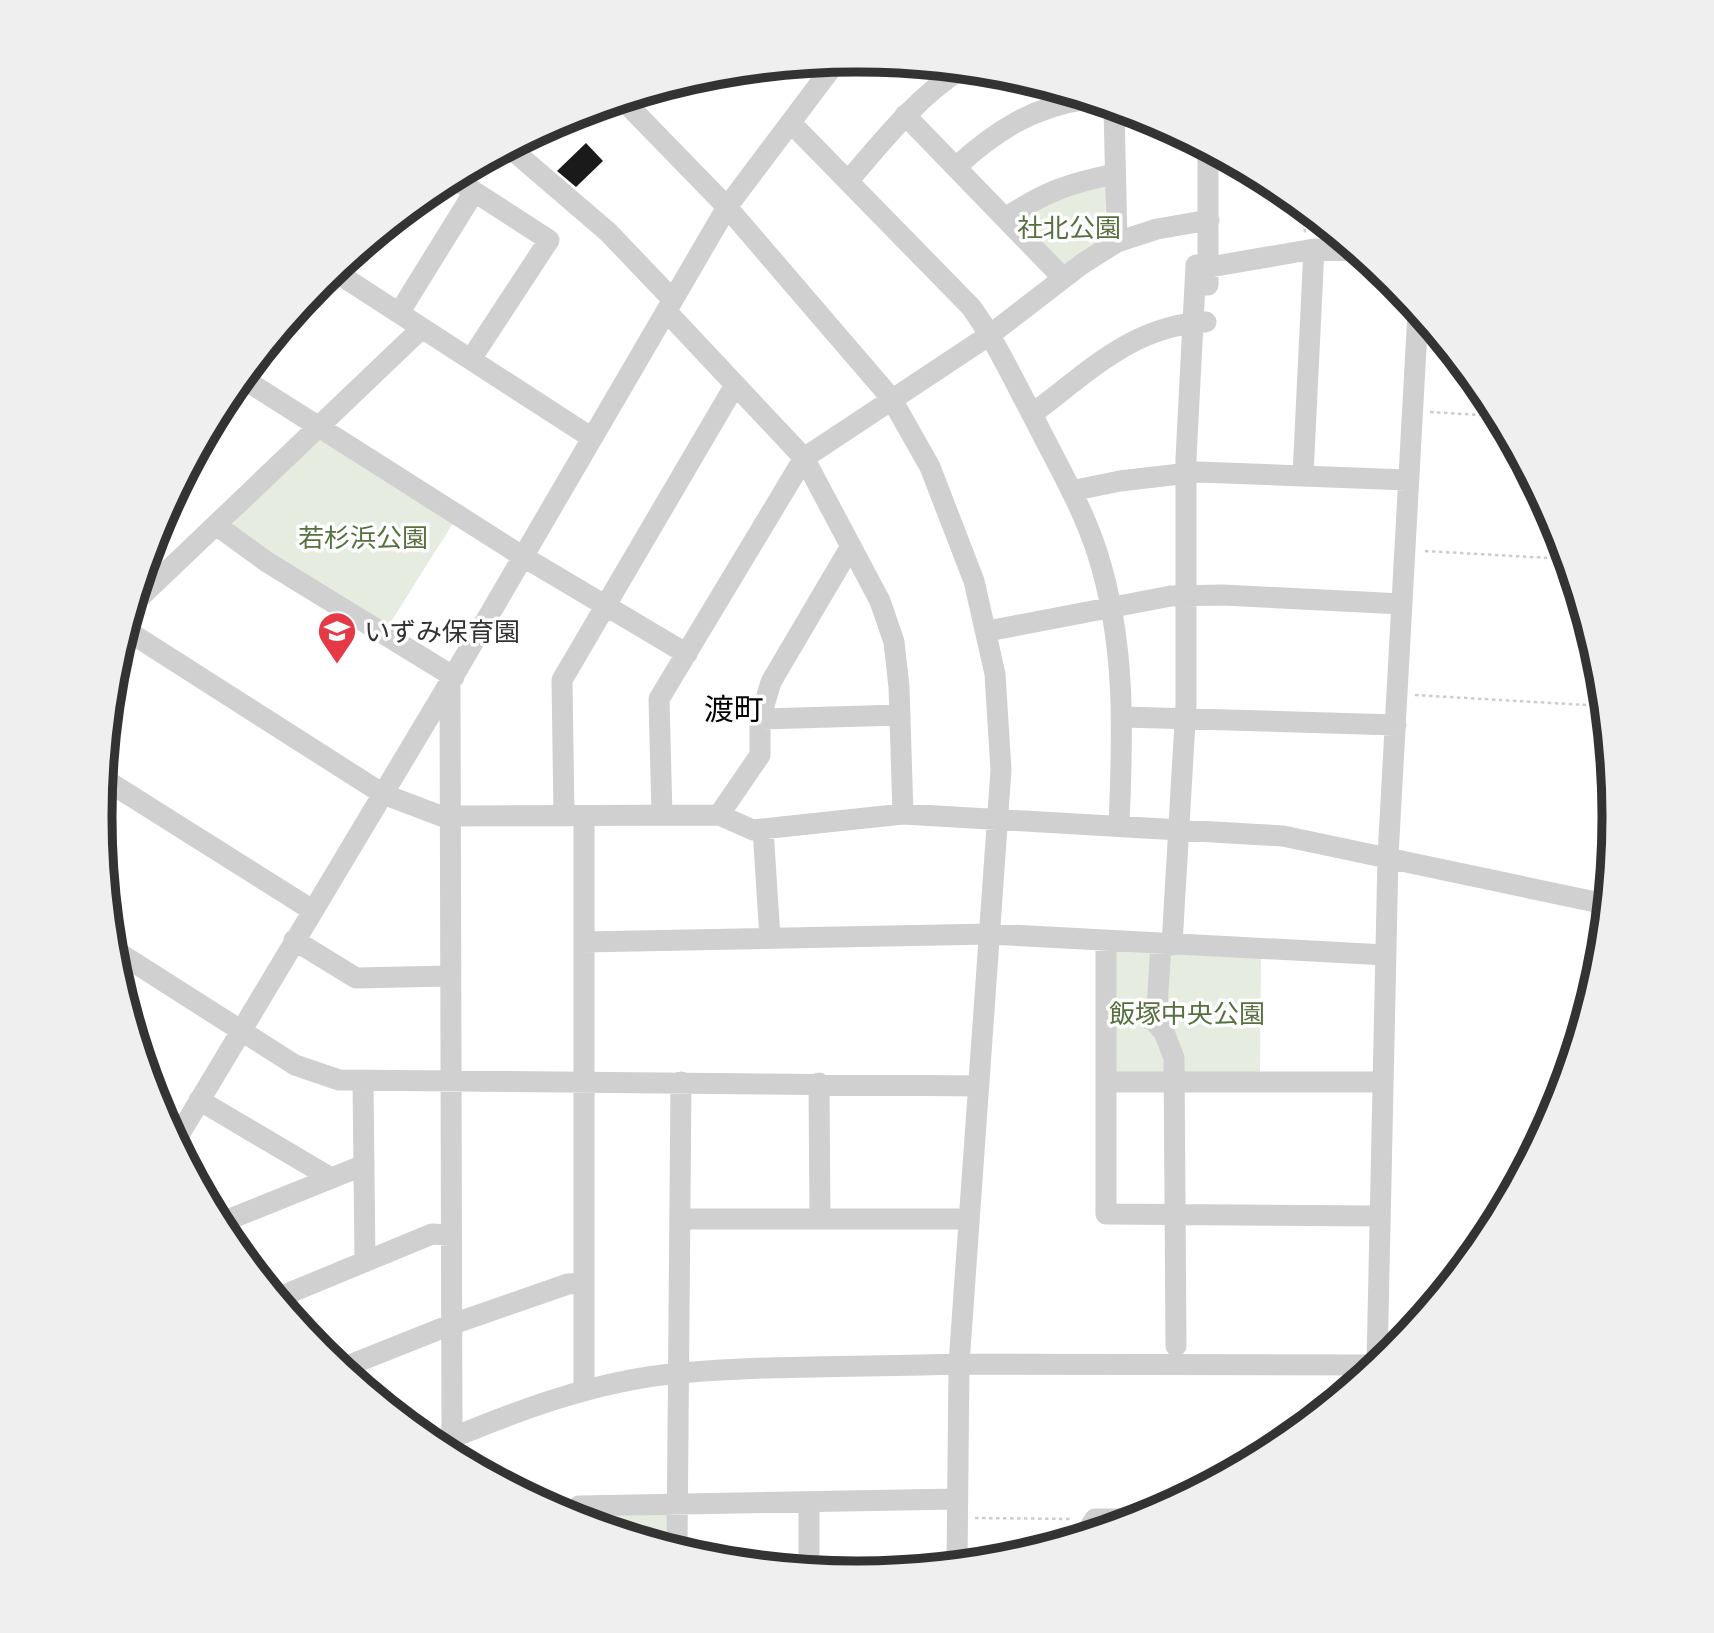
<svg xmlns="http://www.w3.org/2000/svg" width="1714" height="1633" font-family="'PT Sans Narrow','Noto Sans JP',sans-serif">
<rect width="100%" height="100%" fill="#fff"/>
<!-- green -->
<path fill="#e6ecdf" d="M 1106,184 L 1104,242 L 1064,268 L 1017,219 L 1043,203 Z
M 318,433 L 455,520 L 387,628 L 230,527 Z
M 1113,950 L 1261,956 L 1260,1075 L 1111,1073 Z
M 668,1512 L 668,1546 L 583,1521 L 589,1514 Z"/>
<!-- building -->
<path fill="#1a1a1a" d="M 586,143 L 603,161 L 576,187 L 557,171 Z"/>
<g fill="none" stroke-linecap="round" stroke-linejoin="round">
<!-- path -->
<path stroke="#cdcdcd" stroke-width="2.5" stroke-dasharray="3.5 3.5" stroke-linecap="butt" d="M 1303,208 L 1305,233
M 1430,412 L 1497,416
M 1425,551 L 1566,559
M 1415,695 L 1603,706
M 975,1518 L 1073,1519"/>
<!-- minor -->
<path stroke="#d0d0d0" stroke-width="21" d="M 1114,107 L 1117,242
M 905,115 L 1063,278
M 791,123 L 971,307 C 997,343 1015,383 1036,422 C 1057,464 1082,506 1097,552 C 1126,642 1123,731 1119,825
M 510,148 L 608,232 L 673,300
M 956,167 C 995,131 1034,106 1088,99
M 453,178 L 549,240 L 471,359
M 848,181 C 883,141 915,99 960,70
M 1005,218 C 1045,192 1069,183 1115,174
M 1210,267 L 1314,249 L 1355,251
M 334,271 L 592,438
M 1208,285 L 1208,150
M 667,312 L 804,458 L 880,601 L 894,642 L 899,687 L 903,814
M 399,313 L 474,192
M 242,378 L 522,556 L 687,654
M 1032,414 C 1088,373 1132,325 1206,322
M 1303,475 L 1314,249
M 1071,491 L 1120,481 L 1197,472 L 1407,480
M 216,525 L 267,562 L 454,677
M 135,602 L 422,328
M 126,630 L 383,794 L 449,819
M 988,631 L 1171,596 L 1223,595 L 1402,604
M 450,684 L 452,1438
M 1124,717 L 1396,725
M 760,719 L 900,715
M 104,779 L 312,910
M 662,815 L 659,699 L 804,458 L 991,334 L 1082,264 L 1117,242 L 1157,229 L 1209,220
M 719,815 L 760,755 L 760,719 L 771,682 L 851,546
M 449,816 L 719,815 L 753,830 L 903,814 L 1283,836 L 1605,904
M 564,816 L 562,680 L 735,385
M 584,816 L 584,1391
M 763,829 L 770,938
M 294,940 L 356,978 L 450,976
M 1106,941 L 1106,1214 L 1380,1216
M 584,942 L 990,934 L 1386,955
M 1161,945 L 1156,1023 L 1164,1032 L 1174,1058 L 1176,1346
M 1172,945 L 1186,705 L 1186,458 L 1196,265
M 113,949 L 295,1065 L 339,1080 L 978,1086
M 1106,1008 L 1141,1013 L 1156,1023
M 363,1081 L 365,1262
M 1106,1082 L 1383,1082
M 819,1083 L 820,1219
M 199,1100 L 331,1178
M 176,1140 L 450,682 L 727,207 L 836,62
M 681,1219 L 969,1219
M 220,1223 L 364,1165
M 277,1298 L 432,1234 L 450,1235
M 1377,1364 L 1388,856 L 1418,312
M 342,1368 L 450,1325 L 568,1284 L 584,1283
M 435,1445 C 513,1412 596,1380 681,1373 C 773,1365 867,1367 959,1364 L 1001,770 L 995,674 L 974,581 L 930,467 L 891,398 L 727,207 L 623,100
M 570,1517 L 579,1506 L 957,1499
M 1091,1533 L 1091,1525 L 1095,1519 L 1136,1519
M 677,1549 L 681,1082
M 957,1564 L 959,1364 L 1376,1365
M 809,1569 L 809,1502"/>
</g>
<!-- icons -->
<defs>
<g id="school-pin" transform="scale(2.0125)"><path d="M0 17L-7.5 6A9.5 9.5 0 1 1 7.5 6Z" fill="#e63946" stroke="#fff"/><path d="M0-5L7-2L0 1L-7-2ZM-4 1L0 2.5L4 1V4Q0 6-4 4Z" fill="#fff"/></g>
</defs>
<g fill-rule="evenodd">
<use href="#school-pin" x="337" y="631"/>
</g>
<g text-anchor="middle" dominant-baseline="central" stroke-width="7" stroke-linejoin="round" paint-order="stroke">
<!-- park labels -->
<g font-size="26" fill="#56703f" stroke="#fff">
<text x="1069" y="227">社北公園</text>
<text x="363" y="537">若杉浜公園</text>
<text x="1187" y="1013">飯塚中央公園</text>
</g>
<!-- poi labels -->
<g font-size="26" fill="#333" stroke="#fff" text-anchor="start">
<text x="364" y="631">いずみ保育園</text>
</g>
<!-- quarter labels -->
<g font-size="30" fill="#000" stroke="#fff">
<text x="734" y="708">渡町</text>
</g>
</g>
<!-- crop -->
<path d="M0 0H1714V1633H0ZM856 72H858A744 744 0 0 1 1602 816V817A744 744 0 0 1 858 1561H856A744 744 0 0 1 112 817V816A744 744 0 0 1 856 72Z" fill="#efefef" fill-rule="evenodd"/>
<path fill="none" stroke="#333" stroke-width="9" d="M856 72H858A744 744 0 0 1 1602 816V817A744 744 0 0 1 858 1561H856A744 744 0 0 1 112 817V816A744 744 0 0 1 856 72Z"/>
</svg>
